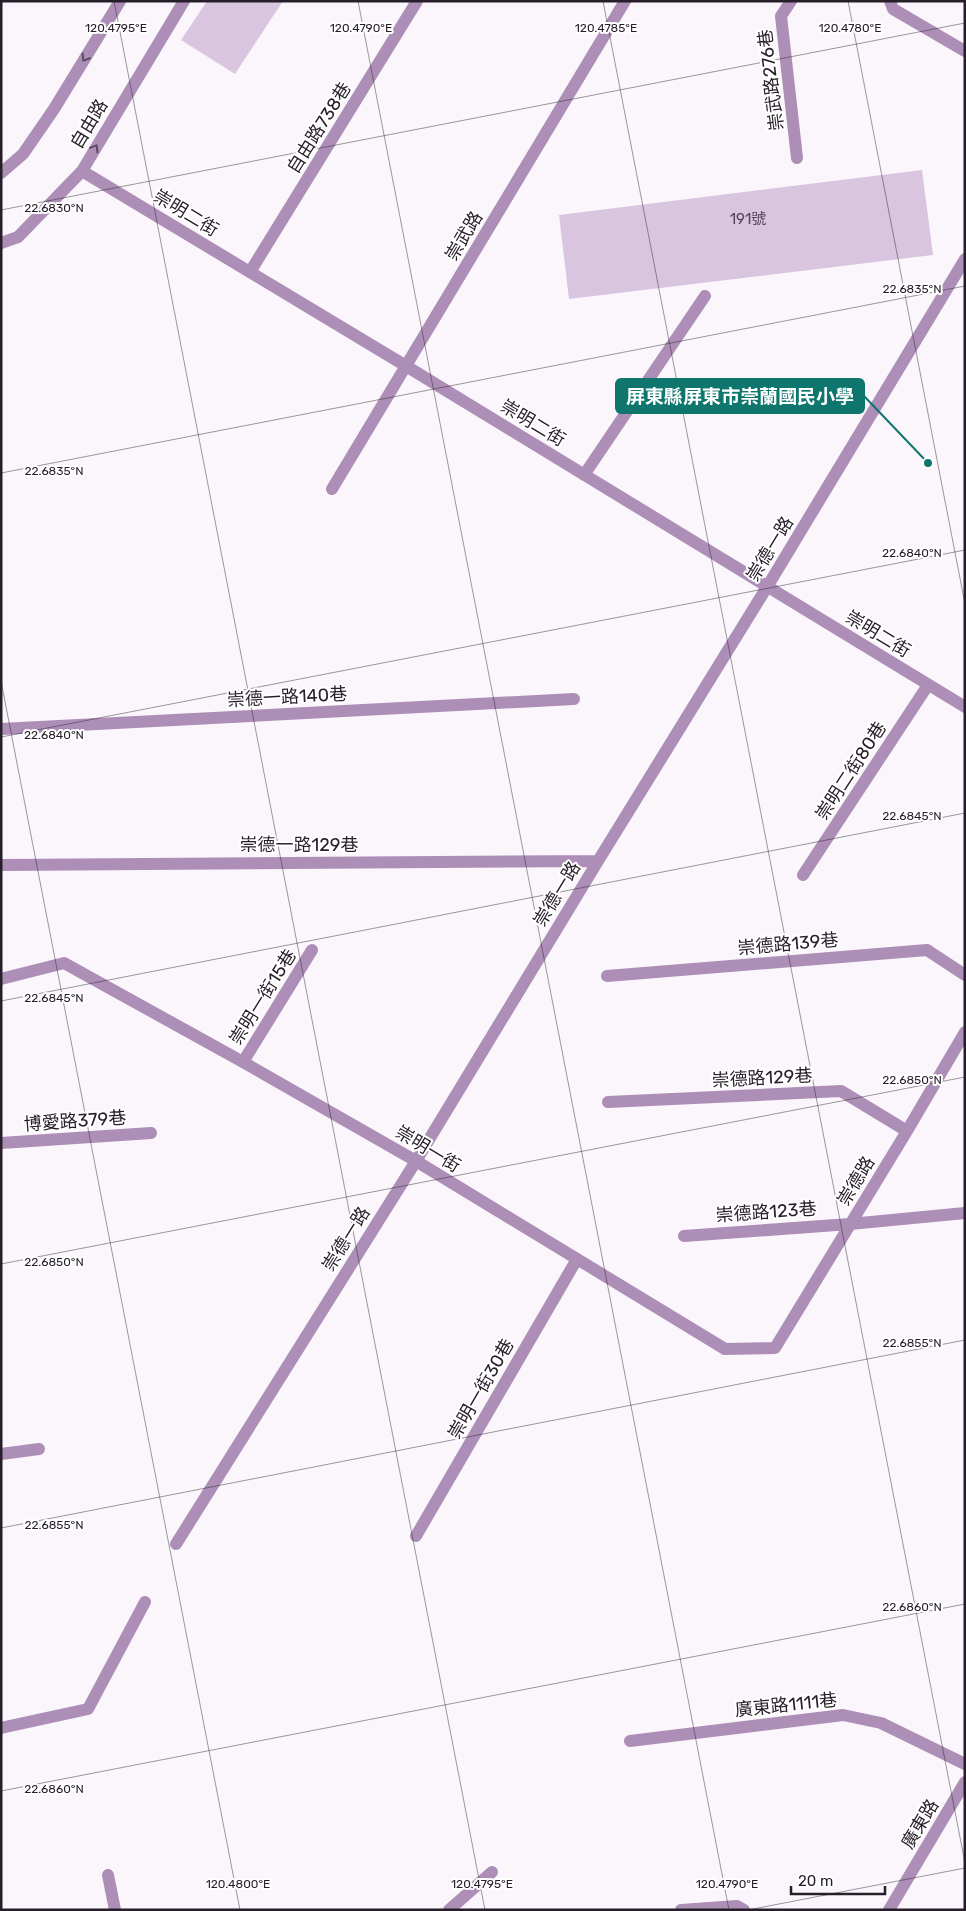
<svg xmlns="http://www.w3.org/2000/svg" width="966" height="1911" font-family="Rubik,'Noto Sans TC',sans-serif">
<rect width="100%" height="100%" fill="#fbf6fc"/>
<!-- building -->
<path fill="#dac5e1" d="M 207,1 L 283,1 L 235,74 L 181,40 Z
M 922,170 L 933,255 L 569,299 L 559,215 Z"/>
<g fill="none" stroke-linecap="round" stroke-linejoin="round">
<!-- minor -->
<path stroke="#ad8eb7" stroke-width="12" d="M 791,1 L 781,16 L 797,158
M 890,1 L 893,9 L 965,51
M 82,171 L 406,366 L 965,707
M 1,173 L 23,154 L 54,109 L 120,1
M 1,243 L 18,237 L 82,171 L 184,1
M 250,272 L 417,1
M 584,475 L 705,296
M 332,489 L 625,1
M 1,729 L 574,699
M 1,865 L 598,861
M 803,875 L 928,685
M 607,976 L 927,950 L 965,975
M 1,979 L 64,963 L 243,1062 L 416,1161 L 725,1349 L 775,1348 L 907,1131 L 965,1032
M 243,1062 L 312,950
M 608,1102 L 841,1091 L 907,1131
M 1,1143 L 151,1133
M 684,1236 L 850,1224 L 965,1213
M 1,1454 L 39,1449
M 416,1536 L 577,1259
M 176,1544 L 416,1161 L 598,861 L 767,587 L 965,259
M 1,1728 L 88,1709 L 145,1602
M 630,1741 L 843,1715 L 881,1723 L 965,1764
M 108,1875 L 115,1910
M 449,1910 L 492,1872
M 681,1910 L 737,1906 L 744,1910
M 889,1910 L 965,1782"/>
</g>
<!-- one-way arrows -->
<defs><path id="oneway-chevron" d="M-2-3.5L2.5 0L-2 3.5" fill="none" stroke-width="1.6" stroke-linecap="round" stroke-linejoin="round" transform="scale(1.25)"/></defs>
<g stroke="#5c4b61">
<use href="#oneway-chevron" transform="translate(85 58) rotate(122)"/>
<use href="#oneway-chevron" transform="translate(95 148) rotate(-59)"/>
</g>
<!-- ticks -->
<path fill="none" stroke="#261e28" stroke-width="1" stroke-opacity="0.45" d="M 114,1 L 485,1910M 358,1 L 729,1910M 603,1 L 965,1863M 848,1 L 965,604M 1,210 L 965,23M 1,473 L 965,286M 1,681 L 240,1910M 1,737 L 965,550M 1,1001 L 965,813M 1,1264 L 965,1077M 1,1528 L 965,1340M 1,1791 L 965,1604M 748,1910 L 965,1868"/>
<g text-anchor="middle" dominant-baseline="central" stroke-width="4" stroke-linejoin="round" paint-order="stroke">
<!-- number labels -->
<g font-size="15" fill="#534856">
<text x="748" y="219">191號</text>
</g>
<!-- street labels -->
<g font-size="18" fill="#261e28" stroke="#fff">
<text transform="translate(771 80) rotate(-97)">崇武路276巷</text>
<text transform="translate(89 124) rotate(-59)">自由路</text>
<text transform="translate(319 128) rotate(-58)">自由路738巷</text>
<text transform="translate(186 213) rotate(31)">崇明二街</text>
<text transform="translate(464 236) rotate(-59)">崇武路</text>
<text transform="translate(533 423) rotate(31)">崇明二街</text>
<text transform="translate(770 549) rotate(-59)">崇德一路</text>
<text transform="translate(878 634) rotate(31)">崇明二街</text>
<text transform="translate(287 697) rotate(-3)">崇德一路140巷</text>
<text transform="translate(851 771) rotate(-57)">崇明二街80巷</text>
<text x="299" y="845">崇德一路129巷</text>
<text transform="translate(557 894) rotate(-59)">崇德一路</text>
<text transform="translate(788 944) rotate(-5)">崇德路139巷</text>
<text transform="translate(263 997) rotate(-58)">崇明一街15巷</text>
<text transform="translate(762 1078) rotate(-3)">崇德路129巷</text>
<text transform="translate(75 1121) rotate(-4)">博愛路379巷</text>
<text transform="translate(428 1149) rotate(31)">崇明一街</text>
<text transform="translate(856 1181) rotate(-59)">崇德路</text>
<text transform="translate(766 1212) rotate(-4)">崇德路123巷</text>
<text transform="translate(346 1239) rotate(-58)">崇德一路</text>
<text transform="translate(481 1389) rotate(-60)">崇明一街30巷</text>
<text transform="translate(786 1705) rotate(-6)">廣東路1111巷</text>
<text transform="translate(920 1824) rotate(-59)">廣東路</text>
</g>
</g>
<g font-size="12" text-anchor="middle" fill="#261e28" stroke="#fff" stroke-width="4" stroke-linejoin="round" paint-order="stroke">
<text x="116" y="32">120.4795°E</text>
<text x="361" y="32">120.4790°E</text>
<text x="606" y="32">120.4785°E</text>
<text x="850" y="32">120.4780°E</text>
<text x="54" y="212">22.6830°N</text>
<text x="912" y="293">22.6835°N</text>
<text x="54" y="475">22.6835°N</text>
<text x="912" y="557">22.6840°N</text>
<text x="54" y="739">22.6840°N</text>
<text x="912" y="820">22.6845°N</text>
<text x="54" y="1002">22.6845°N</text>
<text x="912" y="1084">22.6850°N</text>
<text x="54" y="1266">22.6850°N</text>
<text x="912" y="1347">22.6855°N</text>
<text x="54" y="1529">22.6855°N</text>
<text x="912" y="1611">22.6860°N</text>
<text x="54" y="1793">22.6860°N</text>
<text x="238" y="1888">120.4800°E</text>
<text x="482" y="1888">120.4795°E</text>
<text x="727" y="1888">120.4790°E</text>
</g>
<!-- callouts -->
<path fill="none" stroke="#0f766e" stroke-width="2" d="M928 463L864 396"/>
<circle fill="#0f766e" stroke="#fff" stroke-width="2" cx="928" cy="463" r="5"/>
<rect fill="#0f766e" stroke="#0f766e" stroke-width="2" x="616" y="379" width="248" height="34" rx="5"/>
<g font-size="19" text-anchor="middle" font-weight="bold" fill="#fff">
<text x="740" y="403">屏東縣屏東市崇蘭國民小學</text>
</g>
<!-- border -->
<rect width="966" height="1911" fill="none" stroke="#261e28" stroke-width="5"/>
<!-- scale -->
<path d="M791 1886v8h94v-8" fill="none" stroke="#261e28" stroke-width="2.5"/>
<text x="798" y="1886" font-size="15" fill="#261e28" stroke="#ffffff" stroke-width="4" paint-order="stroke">20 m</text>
</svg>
